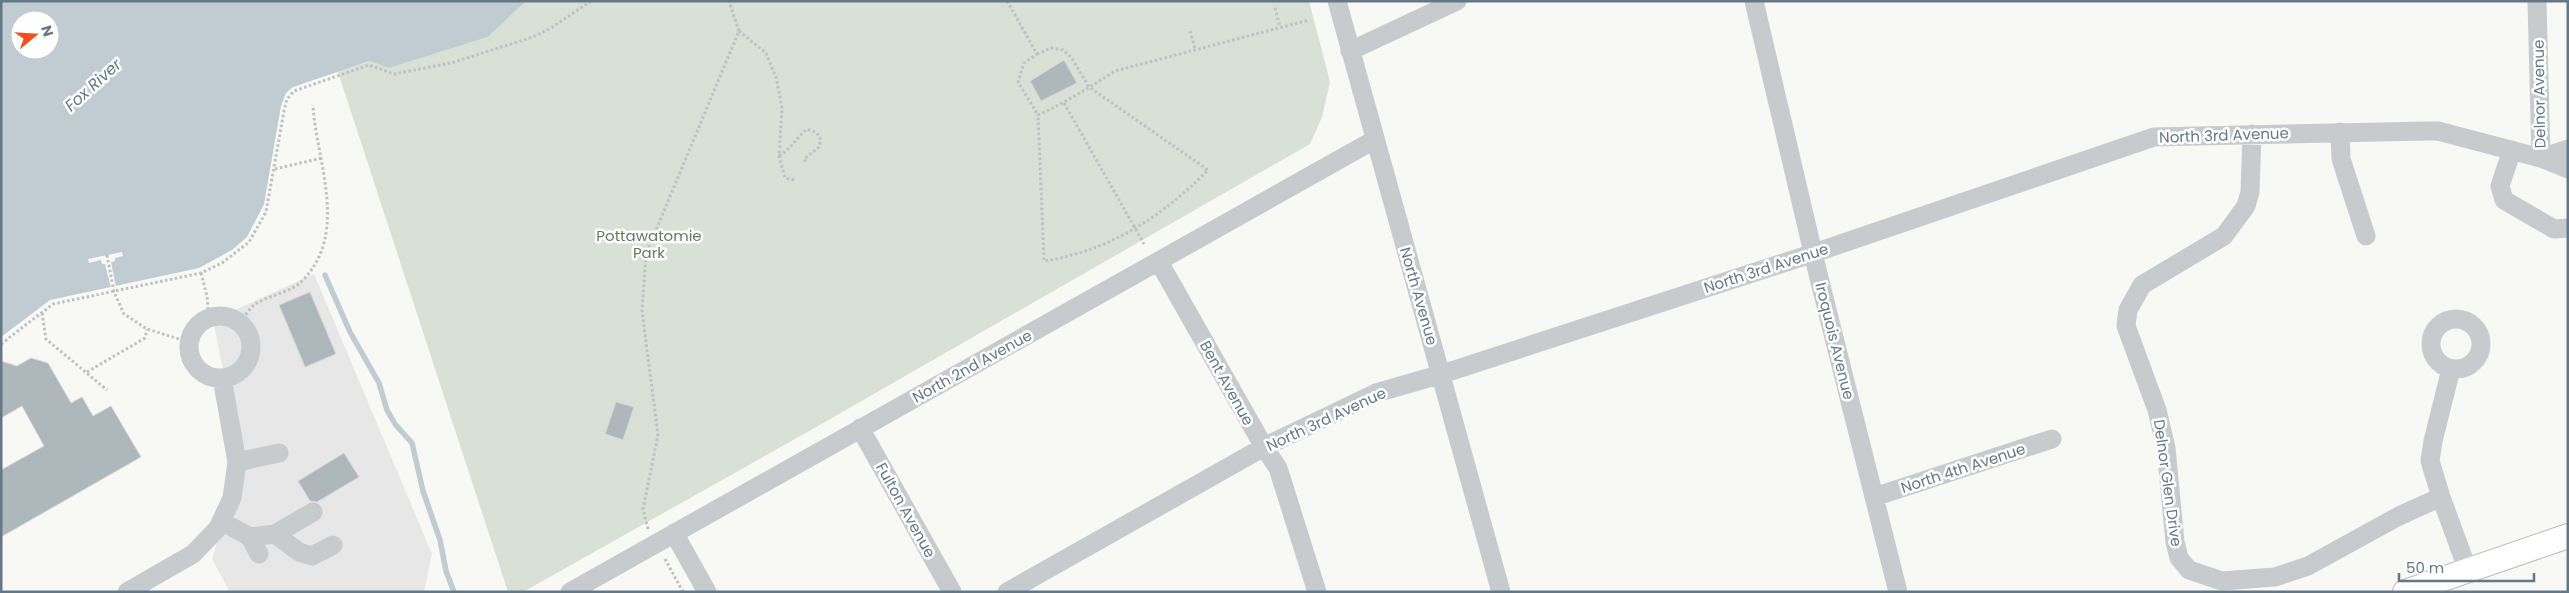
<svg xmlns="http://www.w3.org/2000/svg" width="2569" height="593" font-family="Poppins,sans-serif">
<rect width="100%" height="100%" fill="#f8f8f5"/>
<!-- built -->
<path fill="#e6e7e6" d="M 314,274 L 432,554 L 424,592 L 230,592 L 212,559 L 242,462 L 213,320 Z"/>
<!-- green -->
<path fill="#d9e0d5" d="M 526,1 L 1309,1 L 1330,82 L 1322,117 L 1310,144 L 811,430 L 523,592 L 508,592 L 338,72 L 371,61 L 389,68 L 488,37 Z"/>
<!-- water -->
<path fill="#c0ccd1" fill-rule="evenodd" d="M 1,1 L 526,1 L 488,37 L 389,68 L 370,61 L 293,87 L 286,93 L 281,106 L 264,204 L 247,237 L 232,250 L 199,268 L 50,300 L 1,337 ZM 20,20 L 50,20 L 50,50 L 20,50 Z"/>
<!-- pier -->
<path fill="#f8f8f5" d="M 122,252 L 123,256 L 115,258 L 115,261 L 111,262 L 116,287 L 111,288 L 105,264 L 102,264 L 101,260 L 89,263 L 88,259 Z"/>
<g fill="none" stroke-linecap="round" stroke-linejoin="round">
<!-- stream -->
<path stroke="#c0ccd1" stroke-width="5.5" d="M 325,275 L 350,332 L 379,383 L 387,410 L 395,424 L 412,443 L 423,491 L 440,540 L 446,571 L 454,592"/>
</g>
<!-- building -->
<path fill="#aeb7bc" stroke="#d9d9d7" d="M 1064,60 L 1077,83 L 1041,101 L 1030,81 Z
M 310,292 L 336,354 L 305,367 L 279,305 Z
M 31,358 L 48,363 L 71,403 L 82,397 L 93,416 L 111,406 L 141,457 L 1,537 L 1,470 L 44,446 L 22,406 L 1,418 L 1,361 L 17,366 Z
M 616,402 L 634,407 L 623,440 L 605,434 Z
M 344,453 L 359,477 L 317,502 L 310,501 L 298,481 Z"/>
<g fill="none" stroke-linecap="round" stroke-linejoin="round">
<!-- major casing -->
<g stroke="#babec2" stroke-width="26">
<path id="major" d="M 2405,592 L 2568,536"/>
</g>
<!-- path -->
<path stroke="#bec1c3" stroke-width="3" stroke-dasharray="2.5 2.5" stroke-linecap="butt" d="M 1007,1 L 1037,54 L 1024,63 L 1018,82 L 1038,115
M 1275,8 L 1280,27
M 739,31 L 766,53 L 776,77 L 782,108 L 779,156 L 785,178 L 794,180
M 1190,31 L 1195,49
M 1037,54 L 1051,48 L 1063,50 L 1071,57 L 1089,87 L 1208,170 C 1162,217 1109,251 1044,261 L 1038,115 C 1065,103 1090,87 1115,71 L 1309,20
M 1064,103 L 1144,244
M 779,156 C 792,148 796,138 807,129 L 817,133 L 821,140 L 819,147 L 804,159 L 807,163
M 275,169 L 322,158
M 107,255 L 114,292 L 124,314 L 147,329 L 189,342
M 201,273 L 207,296 L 209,318
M 42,313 L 46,339 L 107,390
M 240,323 C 244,317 249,309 254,305 C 268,295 290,293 302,281 C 350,233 316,161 313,105
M 1,344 L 53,304 L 201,273 L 222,263 L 249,242 L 266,212 L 284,111 L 287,99 L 294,91 L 369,65 L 394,74 L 451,63 L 533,37 L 551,28 L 591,1
M 87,372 L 145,338 L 147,329
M 648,529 L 643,509 L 658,435 L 642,311 L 646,254 L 739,31 L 729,1
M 665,559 L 683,592"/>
<!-- minor -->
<path stroke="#c7cbce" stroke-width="19" d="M 1337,1 L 1501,592
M 1754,1 L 1818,274 L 1898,592
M 2537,1 L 2541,158 L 2568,169
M 1350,51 L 1457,1
M 2340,132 L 2341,159 L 2366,236
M 2252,134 L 2250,192 L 2246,206 L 2224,236 L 2142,285 L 2128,310 L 2126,326 L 2157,410 L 2166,448 L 2175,542 L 2179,558 L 2189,570 L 2222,581 L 2275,577 L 2308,566 L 2399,516 L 2441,497 L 2468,571
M 2512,150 L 2500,186 L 2504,200 L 2554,229 L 2568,228
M 1159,262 L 1264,447 L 1278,468 L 1317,592
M189 347a31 31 0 1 1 62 0a31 31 0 1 1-62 0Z
M2431 344a25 25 0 1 1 50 0a25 25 0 1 1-50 0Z
M 860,428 L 952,592
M 237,462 L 279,453
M 1874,497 L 2052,439
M 2441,497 L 2430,461 L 2433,441 L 2451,369
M 221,521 L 250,537 L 259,554
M 674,533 L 707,592
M 275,534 L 299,552 L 312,556 L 333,545
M 250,537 L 275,534 L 313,512
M 127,592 L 193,554 L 218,528 L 232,498 L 237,462 L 222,378
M 570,592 L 1374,140
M 1007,592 L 1264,447 L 1376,393 L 1442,374 L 1814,253 L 2154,137 L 2427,131 L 2438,131 L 2541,158 L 2568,149"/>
<!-- major -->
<use href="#major" stroke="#fff" stroke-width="24"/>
</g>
<g text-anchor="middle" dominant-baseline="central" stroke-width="5" stroke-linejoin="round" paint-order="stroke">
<!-- street labels -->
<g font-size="15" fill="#647888" stroke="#fff">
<text transform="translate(2539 94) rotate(-91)">Delnor Avenue</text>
<text transform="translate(2224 135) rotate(-2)">North 3rd Avenue</text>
<text transform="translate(1766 268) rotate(-18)">North 3rd Avenue</text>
<text transform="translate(1419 296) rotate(74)">North Avenue</text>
<text transform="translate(1835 341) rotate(76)">Iroquois Avenue</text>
<text transform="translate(972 366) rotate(-29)">North 2nd Avenue</text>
<text transform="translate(1227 383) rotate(61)">Bent Avenue</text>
<text transform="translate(1326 419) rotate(-25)">North 3rd Avenue</text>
<text transform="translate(1963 468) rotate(-18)">North 4th Avenue</text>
<text transform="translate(2168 483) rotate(82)">Delnor Glen Drive</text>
<text transform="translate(906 510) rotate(61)">Fulton Avenue</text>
</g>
<!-- park labels -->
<g font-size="15" fill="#657a60" stroke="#fff">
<text x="649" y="235">Pottawatomie<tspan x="649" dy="17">Park</tspan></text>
</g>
<!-- water labels -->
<g font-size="16" font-style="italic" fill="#607a84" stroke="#fff">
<text transform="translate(93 85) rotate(-42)">Fox River</text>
</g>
</g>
<!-- border -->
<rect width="2569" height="593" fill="none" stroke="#647888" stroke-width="5"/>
<!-- north arrow -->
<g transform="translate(35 35) rotate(72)"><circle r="24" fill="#ffffff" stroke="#c1c9cf"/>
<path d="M0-4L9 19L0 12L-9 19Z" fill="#f24f1b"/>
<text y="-8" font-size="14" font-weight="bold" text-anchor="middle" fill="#647888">N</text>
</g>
<!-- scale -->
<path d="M2399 573v8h135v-8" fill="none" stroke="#647888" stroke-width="2.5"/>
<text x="2406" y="573" font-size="15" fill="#647888" stroke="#ffffff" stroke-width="4" paint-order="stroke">50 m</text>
</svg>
